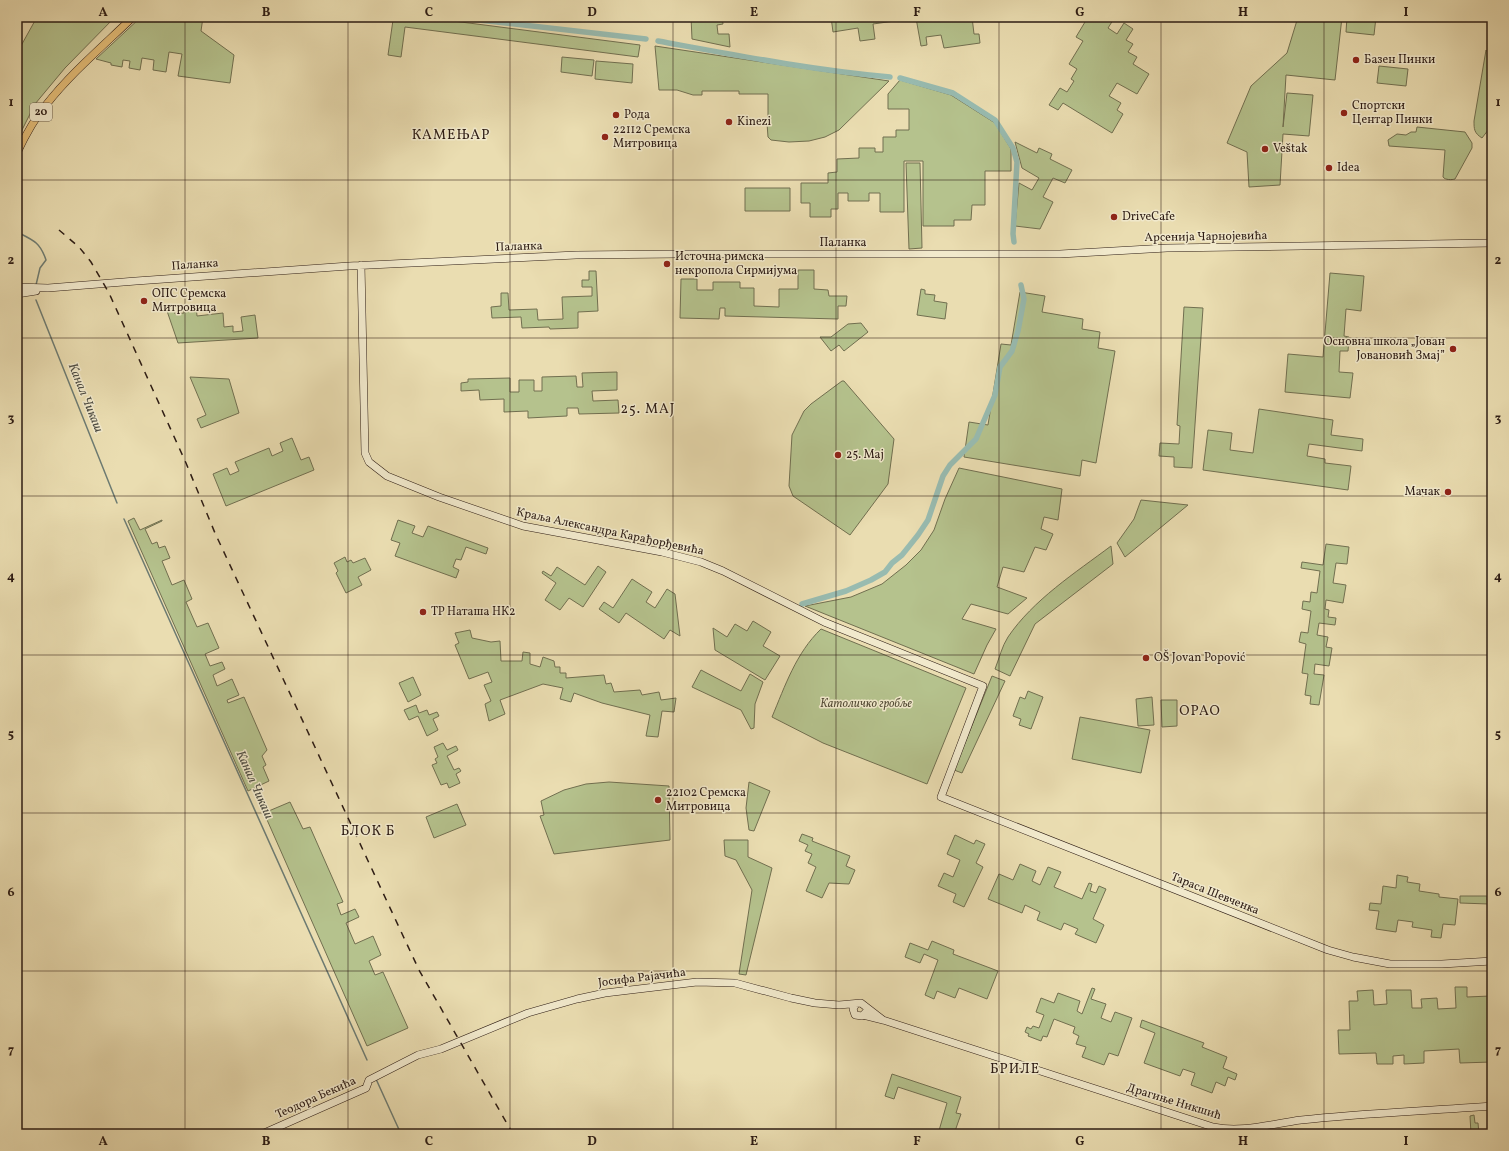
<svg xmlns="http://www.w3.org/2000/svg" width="1509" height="1151" font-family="Vollkorn,serif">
<rect width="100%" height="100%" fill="#eaddb1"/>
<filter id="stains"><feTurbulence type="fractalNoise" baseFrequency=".005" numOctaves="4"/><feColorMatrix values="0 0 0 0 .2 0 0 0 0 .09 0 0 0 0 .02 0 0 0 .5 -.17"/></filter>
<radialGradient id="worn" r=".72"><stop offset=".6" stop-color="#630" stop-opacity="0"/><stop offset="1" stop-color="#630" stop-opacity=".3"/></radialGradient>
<!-- green -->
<path fill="#b5c28d" stroke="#716f50" d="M 37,17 L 115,17 L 65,68 L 35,104 L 17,140 L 17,53 Z
M 141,17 L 203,17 L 201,31 L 234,55 L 230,83 L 178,76 L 182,54 L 169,52 L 166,72 L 153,70 L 154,60 L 142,58 L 140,70 L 129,68 L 130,61 L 123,60 L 122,67 L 111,65 L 111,63 L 96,59 Z
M 390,17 L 422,17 L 640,45 L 638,57 L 405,27 L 401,57 L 388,55 L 393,20 Z
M 691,17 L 722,17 L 723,24 L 717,25 L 718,34 L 729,34 L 730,47 L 692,39 Z
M 831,17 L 972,17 L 974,34 L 979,34 L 980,43 L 944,48 L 941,35 L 926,37 L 927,45 L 921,46 L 916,18 L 873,24 L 875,39 L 860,41 L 858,28 L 833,32 Z
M 1088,17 L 1115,17 L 1108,28 L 1117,34 L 1124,23 L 1133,29 L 1126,40 L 1133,44 L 1128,52 L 1137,57 L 1133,64 L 1149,74 L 1137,94 L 1117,83 L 1109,96 L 1121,103 L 1117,110 L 1123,114 L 1112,133 L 1063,103 L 1058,110 L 1049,105 L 1060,88 L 1067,92 L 1074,81 L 1071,79 L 1077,69 L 1069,64 L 1083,41 L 1076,37 Z
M 1298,17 L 1342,17 L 1335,80 L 1286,75 L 1283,127 L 1287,93 L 1313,95 L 1309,136 L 1283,134 L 1280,185 L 1249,187 L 1247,152 L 1227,143 L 1251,86 L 1287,53 Z
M 1347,17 L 1376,17 L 1374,35 L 1346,32 Z
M 655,46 L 889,81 L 839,130 L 825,137 L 809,141 L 789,142 L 771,140 L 768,137 L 767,123 L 768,122 L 768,94 L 739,94 L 739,91 L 702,91 L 702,95 L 693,95 L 677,90 L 659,90 Z
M 1486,50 L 1492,60 L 1492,125 L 1482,138 C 1474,133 1474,129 1474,121 Z
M 562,57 L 594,60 L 592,76 L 561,72 Z
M 596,61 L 633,64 L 632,83 L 595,79 Z
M 1379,66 L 1408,69 L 1406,86 L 1377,83 Z
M 900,80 L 951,95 L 995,123 L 1011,149 L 1011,171 L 985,171 L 985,205 L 972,205 L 971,220 L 954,220 L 954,226 L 923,226 L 923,161 L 904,161 L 904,212 L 880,212 L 880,193 L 869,193 L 869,201 L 848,201 L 848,193 L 838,193 L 838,209 L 831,209 L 831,217 L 810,217 L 810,203 L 801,203 L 801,183 L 828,183 L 828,173 L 837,172 L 837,159 L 859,158 L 859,148 L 875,148 L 875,152 L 883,152 L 883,137 L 896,137 L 896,130 L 909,130 L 909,109 L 888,109 L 888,94 Z
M 1417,127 L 1465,132 L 1472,143 L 1472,148 L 1455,179 C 1452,180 1445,180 1443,177 L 1445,150 L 1389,146 L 1388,140 L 1397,134 L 1406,135 L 1411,132 L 1416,132 Z
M 1015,142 L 1037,153 L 1039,148 L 1052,154 L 1050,159 L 1072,170 L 1065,183 L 1053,178 L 1043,197 L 1053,202 L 1040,229 L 1015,226 L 1019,183 L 1032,190 L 1039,178 L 1022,168 Z
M 906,163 L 920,163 L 922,248 L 909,249 Z
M 745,188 L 790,188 L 790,211 L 745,211 Z
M 798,270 L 814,270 L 814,289 L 828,290 L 829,296 L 847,296 L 846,306 L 838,306 L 838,319 L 725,316 L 725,308 L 720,308 L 719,319 L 680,318 L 681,279 L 697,279 L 697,290 L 713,290 L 713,282 L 740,282 L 740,288 L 754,288 L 754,306 L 779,307 L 779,289 L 798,289 Z
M 589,271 L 596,271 L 598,311 L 578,312 L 578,328 L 550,329 L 549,327 L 522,328 L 521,317 L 492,318 L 491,307 L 501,306 L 501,293 L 508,293 L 509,310 L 537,309 L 538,320 L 563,319 L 562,297 L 592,296 L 592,287 L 582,287 L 582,280 L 589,280 Z
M 1330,273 L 1364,276 L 1361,311 L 1346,309 L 1344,336 L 1349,337 L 1348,351 L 1340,351 L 1339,372 L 1353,373 L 1350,398 L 1285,392 L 1288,354 L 1323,357 Z
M 921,289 L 925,290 L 925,294 L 935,295 L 934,301 L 947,303 L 945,319 L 917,315 Z
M 1020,292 L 1045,296 L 1042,312 L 1083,319 L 1082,329 L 1100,332 L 1098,348 L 1115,351 L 1096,463 L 1082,460 L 1080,476 L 964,457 L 969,422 L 988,425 L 1001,344 L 1011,345 Z
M 196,305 L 197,316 L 223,313 L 224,327 L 233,326 L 233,332 L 243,331 L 241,317 L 255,315 L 258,338 L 178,343 L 166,308 L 174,307 L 175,314 L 184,313 L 183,307 Z
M 1184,307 L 1203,308 L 1192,468 L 1174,467 L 1174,457 L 1159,456 L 1160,443 L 1179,444 L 1180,426 L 1177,425 Z
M 861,323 L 868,332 L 844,351 L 839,345 L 831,351 L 820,337 L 831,337 L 848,324 Z
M 617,372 L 617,390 L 592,391 L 593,401 L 618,400 L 619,413 L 579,414 L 578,408 L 567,408 L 567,416 L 528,418 L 528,411 L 504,412 L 504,399 L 480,400 L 479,390 L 461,391 L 461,383 L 468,382 L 468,379 L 510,378 L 510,392 L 519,392 L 519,380 L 534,380 L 534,391 L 542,391 L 542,377 L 576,376 L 577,387 L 583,387 L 582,373 Z
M 190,377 L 229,379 L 239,413 L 201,428 L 197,419 L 206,415 Z
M 842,381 L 844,381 L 894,439 L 888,484 L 850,535 L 793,496 L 789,486 L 792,435 L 804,411 L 811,404 Z
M 1259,409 L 1333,420 L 1331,435 L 1363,439 L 1362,451 L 1309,444 L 1307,456 L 1325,459 L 1325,463 L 1351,466 L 1348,490 L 1203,470 L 1208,430 L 1232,433 L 1230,450 L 1253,453 Z
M 292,438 L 301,460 L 309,457 L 314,470 L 226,506 L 213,474 L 227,468 L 230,475 L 239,471 L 235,462 L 269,448 L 272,456 L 283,451 L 280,443 Z
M 959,468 L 1062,489 L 1058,520 L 1044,517 L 1041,529 L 1053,534 L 1046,550 L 1035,547 L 1024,572 L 1003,567 L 997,587 L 1027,598 L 1008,614 L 971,604 L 962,619 L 996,629 L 987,645 L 974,674 L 805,606 L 851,597 L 882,584 L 906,565 L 921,550 L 934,530 L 945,499 Z
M 1141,500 L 1188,505 L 1125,557 L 1117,543 L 1134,519 Z
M 134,518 L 140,530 L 162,520 L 162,521 L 145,529 L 152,544 L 157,542 L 159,548 L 165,546 L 170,558 L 162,561 L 172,585 L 184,580 L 192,599 L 186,602 L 197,627 L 208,623 L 219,648 L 205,654 L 210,666 L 222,662 L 225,669 L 213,675 L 217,686 L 232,679 L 239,695 L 227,700 L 228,703 L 244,697 L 267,750 L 262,756 L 266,765 L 263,767 L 269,781 L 248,791 L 128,521 Z
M 398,520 L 415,526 L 412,533 L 423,537 L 428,526 L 488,548 L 486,554 L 466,547 L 461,560 L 456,559 L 453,567 L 459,570 L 456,578 L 395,556 L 400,543 L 391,540 Z
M 1326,544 L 1349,547 L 1347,564 L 1336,563 L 1333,583 L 1346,585 L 1343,603 L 1326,600 L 1325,609 L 1329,610 L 1328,617 L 1336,618 L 1335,625 L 1319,623 L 1317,635 L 1328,637 L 1326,647 L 1332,648 L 1329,666 L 1315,664 L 1314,674 L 1324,675 L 1319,705 L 1310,704 L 1311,696 L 1305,695 L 1308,674 L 1302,673 L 1306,644 L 1299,642 L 1301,632 L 1308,633 L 1311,611 L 1302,609 L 1303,601 L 1310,602 L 1311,592 L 1317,593 L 1320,571 L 1301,568 L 1302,562 L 1323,565 Z
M 1111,546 L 1113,564 L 1035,624 L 1010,676 L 995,669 C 999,659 1002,646 1008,637 C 1033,600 1075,573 1111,546 Z
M 345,557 L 347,562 L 351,560 L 353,563 L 365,558 L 371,570 L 358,577 L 362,585 L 346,593 L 336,573 L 338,571 L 334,563 Z
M 598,566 L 606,572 L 583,607 L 569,598 L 560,610 L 545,600 L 556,583 L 542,573 L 543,571 L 551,576 L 557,567 L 585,585 Z
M 632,579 L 652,592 L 646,602 L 655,608 L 667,589 L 675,594 L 680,636 L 670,630 L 664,639 L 626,613 L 619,623 L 599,609 L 604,602 L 613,608 Z
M 753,621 L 771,632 L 763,646 L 780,656 L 765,680 L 715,650 L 713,628 L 727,637 L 735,624 L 747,631 Z
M 821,629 L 966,688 L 927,784 L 823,743 L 772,717 C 785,686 796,653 821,629 Z
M 470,630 L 472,638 L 491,642 L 500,641 L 501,661 L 522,661 L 523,652 L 530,653 L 530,664 L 540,667 L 543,657 L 554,661 L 555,667 L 560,667 L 560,673 L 566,673 L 566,678 L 604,675 L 606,684 L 611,683 L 614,692 L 640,690 L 642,695 L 659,692 L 661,700 L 676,698 L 674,712 L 662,711 L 658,737 L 646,736 L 650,715 L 602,703 L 574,693 L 571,702 L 560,699 L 563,688 L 543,684 L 500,700 L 505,714 L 489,721 L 485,704 L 491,701 L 484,685 L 492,682 L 488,672 L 469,679 L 455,645 L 459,643 L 455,633 Z
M 701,670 L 741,691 L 750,674 L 763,682 L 755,704 L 754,728 L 751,729 L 741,710 L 692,687 Z
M 992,676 L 1005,681 L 962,773 L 954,770 Z
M 413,677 L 421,695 L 408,702 L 399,683 Z
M 1028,691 L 1043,697 L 1031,729 L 1019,725 L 1021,719 L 1013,716 L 1020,697 L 1025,699 Z
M 1152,697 L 1154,725 L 1138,726 L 1136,699 Z
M 1161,700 L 1177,700 L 1177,726 L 1162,727 Z
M 416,705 L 419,713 L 427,710 L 429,715 L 437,712 L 439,716 L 433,719 L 438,730 L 427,736 L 418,716 L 409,720 L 404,710 Z
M 1080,717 L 1150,730 L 1141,773 L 1072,759 Z
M 443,743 L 447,750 L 456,746 L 458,750 L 447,756 L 454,770 L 459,768 L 461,771 L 456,774 L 460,783 L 449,788 L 447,783 L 441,785 L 432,765 L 437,763 L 435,759 L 438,757 L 434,747 Z
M 609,782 L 669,786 L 670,840 L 554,854 L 540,816 L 544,815 L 541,801 L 564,790 L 586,784 Z
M 749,782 L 770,791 L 754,831 L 749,830 L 746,808 Z
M 290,802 L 303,829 L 310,827 L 343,902 L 337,904 L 341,915 L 355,909 L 359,917 L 346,923 L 355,944 L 373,936 L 381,955 L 369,961 L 375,975 L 383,972 L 408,1028 L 367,1046 L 264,813 Z
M 457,804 L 466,825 L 434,838 L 426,817 Z
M 802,834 L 813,838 L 812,841 L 850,856 L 846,866 L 855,870 L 849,884 L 829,883 L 822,898 L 806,891 L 816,867 L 808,863 L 812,854 L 805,851 L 808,845 L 799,841 Z
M 955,835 L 974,844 L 976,840 L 985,844 L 976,863 L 983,867 L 964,907 L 953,902 L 956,894 L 938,886 L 944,873 L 953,877 L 960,860 L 947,854 Z
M 724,840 L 748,840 L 748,857 L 772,868 L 746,975 L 739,974 L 752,890 L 736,860 L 725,856 Z
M 1020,864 L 1036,871 L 1032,881 L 1040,885 L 1048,867 L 1061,872 L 1054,887 L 1082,899 L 1089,883 L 1092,884 L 1090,891 L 1096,893 L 1099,886 L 1106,889 L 1093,919 L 1104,925 L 1096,943 L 1075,934 L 1078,929 L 1064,923 L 1061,930 L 1037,920 L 1040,912 L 1025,905 L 1022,913 L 988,899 L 999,874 L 1013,880 Z
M 1397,875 L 1408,877 L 1407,882 L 1420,884 L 1419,891 L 1439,894 L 1439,897 L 1458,899 L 1455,925 L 1443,924 L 1441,938 L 1431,937 L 1432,930 L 1412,927 L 1413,922 L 1398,920 L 1396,932 L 1376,929 L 1379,911 L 1369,910 L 1370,903 L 1381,904 L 1383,886 L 1396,888 Z
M 1460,896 L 1487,896 L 1487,900 L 1492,901 L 1492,917 L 1489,917 L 1489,904 L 1460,903 Z
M 932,941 L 954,950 L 953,954 L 998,971 L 987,999 L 959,988 L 955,998 L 937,991 L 934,999 L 925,995 L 938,960 L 924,954 L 920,963 L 905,957 L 910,943 L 928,950 Z
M 1455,987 L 1467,987 L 1467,997 L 1490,996 L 1490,1003 L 1492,1003 L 1492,1062 L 1460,1063 L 1459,1049 L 1424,1051 L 1424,1063 L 1404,1064 L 1404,1055 L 1393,1056 L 1393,1064 L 1377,1064 L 1376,1053 L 1339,1054 L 1338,1030 L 1350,1030 L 1349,1001 L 1358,1001 L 1357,991 L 1373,990 L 1374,1005 L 1387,1004 L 1386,990 L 1411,990 L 1412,1008 L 1422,1008 L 1421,999 L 1437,998 L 1438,1009 L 1456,1008 Z
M 1092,988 L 1095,989 L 1091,999 L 1106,1004 L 1101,1018 L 1111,1022 L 1115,1012 L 1132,1018 L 1118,1056 L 1109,1053 L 1104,1065 L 1082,1057 L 1086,1047 L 1076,1044 L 1079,1036 L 1073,1033 L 1075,1027 L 1054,1019 L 1047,1037 L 1043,1036 L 1041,1041 L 1028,1036 L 1029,1034 L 1025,1032 L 1027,1027 L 1031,1029 L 1033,1026 L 1039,1028 L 1044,1015 L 1036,1012 L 1041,998 L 1054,1003 L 1058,993 L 1080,1001 L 1077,1011 L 1082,1014 Z
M 1142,1020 L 1204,1043 L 1202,1047 L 1227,1057 L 1223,1068 L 1237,1074 L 1235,1080 L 1228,1077 L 1225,1086 L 1216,1082 L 1212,1093 L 1191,1085 L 1195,1073 L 1183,1069 L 1180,1076 L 1144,1063 L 1155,1033 L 1140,1027 Z
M 892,1074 L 961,1097 L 956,1113 L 961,1114 L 954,1134 L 938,1134 L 947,1103 L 898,1087 L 894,1099 L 885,1096 Z
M 1474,1115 L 1475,1123 L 1478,1123 L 1479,1134 L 1471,1134 L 1470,1116 Z"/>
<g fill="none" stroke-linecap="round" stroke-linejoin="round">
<!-- stream -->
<path stroke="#6d7b72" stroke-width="1.5" d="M 17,232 C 33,240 40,242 46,260 L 40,268 L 36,285
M 36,300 L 117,503
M 124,519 L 367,1060
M 376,1079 L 401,1134"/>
<!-- canal -->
<path stroke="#98bbb0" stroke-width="5.5" d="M 452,17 L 646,39
M 658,41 C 735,55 812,70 890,77
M 900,78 L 953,93 L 995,120 L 1013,148 L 1017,162 L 1013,234 L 1014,242
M 802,604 L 846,591 L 871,580 L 885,572 L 892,563 L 902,555 L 918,535 L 928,520 L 943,476 L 950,465 L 976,439 L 995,395 L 1000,367 L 1012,351 L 1018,331 L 1024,299 L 1021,285"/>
<!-- secondary casing -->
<g stroke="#2d1c14" stroke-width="8">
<path id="secondary" d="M 361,265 L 365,453 L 369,462 L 387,476 L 439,497 L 523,526 L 662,552 L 701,562 L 723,571 L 824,622 L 983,686 L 941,797 L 1328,950 L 1353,957 L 1390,964 L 1442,964 L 1492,961
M 17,287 L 48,288 L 136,281 L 349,266 L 576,255 L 677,254 L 1060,254 L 1167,248 L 1492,243
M 17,294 L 36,291
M 856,1004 L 853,1009 L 855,1015 L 862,1016 L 866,1012
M 863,1015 L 883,1020 L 1213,1127 C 1242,1133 1271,1124 1301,1120 C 1364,1113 1428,1111 1492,1106
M 262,1134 L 366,1088 L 369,1080 L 418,1055 L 441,1049 L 528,1013 L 577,999 L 605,993 L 697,982 L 735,983 L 791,998 L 815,1003 L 839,1005 L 861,1003 L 883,1020"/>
</g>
<!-- primary casing -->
<g stroke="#2d1c14" stroke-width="8">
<path id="primary" d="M 17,153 C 25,136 34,119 46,105 C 71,73 103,46 133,17"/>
</g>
<!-- secondary -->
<use href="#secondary" stroke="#f1e9cc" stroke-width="7"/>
<!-- primary -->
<use href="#primary" stroke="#e5be78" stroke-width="7"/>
<!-- rail -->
<path stroke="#2d1c14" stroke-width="1.5" stroke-dasharray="7 7" stroke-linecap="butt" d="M 59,230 L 79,247 L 91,262 L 109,293 L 186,463 L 215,533 L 419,970 L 513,1134"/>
</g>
<!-- grid -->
<path fill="none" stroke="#2d1c14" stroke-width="1" stroke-opacity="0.55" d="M 185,17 L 185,1134M 348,17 L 348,1134M 510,17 L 510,1134M 673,17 L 673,1134M 836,17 L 836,1134M 999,17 L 999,1134M 1161,17 L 1161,1134M 1324,17 L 1324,1134M 17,180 L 1492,180M 17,338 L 1492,338M 17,496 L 1492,496M 17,655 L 1492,655M 17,813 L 1492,813M 17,971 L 1492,971"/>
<!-- markers -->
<g fill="#8f2418" stroke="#f1e9cc" stroke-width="1.5">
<circle cx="1356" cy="60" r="4"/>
<circle cx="1344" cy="113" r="4"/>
<circle cx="616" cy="115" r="4"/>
<circle cx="729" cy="122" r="4"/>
<circle cx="605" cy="137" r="4"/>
<circle cx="1265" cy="149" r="4"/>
<circle cx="1329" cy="168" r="4"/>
<circle cx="1114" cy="217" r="4"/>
<circle cx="667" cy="264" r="4"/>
<circle cx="144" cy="301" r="4"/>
<circle cx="1453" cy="349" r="4"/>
<circle cx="838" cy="455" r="4"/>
<circle cx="1448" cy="492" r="4"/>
<circle cx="423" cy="612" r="4"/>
<circle cx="1146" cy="658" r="4"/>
<circle cx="658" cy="800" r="4"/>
</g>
<g text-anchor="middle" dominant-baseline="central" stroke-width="3" stroke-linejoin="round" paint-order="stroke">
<!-- shield labels -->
<rect fill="#f1e9cc" stroke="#685a4b" stroke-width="1" x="30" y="103" width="22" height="18" rx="3"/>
<g font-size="11" font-weight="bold" fill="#2d1c14">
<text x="41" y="112">20</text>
</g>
<!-- poi labels -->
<g font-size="12" fill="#2d1c14" stroke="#f1e9cc" text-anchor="start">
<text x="1364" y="60">Базен Пинки</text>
<text x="1352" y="106">Спортски<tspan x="1352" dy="14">Центар Пинки</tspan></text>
<text x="624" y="115">Рода</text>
<text x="737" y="122">Kinezi</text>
<text x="613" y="130">22112 Сремска<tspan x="613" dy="14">Митровица</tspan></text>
<text x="1273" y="149">Veštak</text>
<text x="1337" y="168">Idea</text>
<text x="1122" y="217">DriveCafe</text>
<text x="675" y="257">Источна римска<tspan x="675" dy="14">некропола Сирмијума</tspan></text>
<text x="152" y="294">ОПС Сремска<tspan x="152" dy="14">Митровица</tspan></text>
<text x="1445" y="342" text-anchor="end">Основна школа „Јован<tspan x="1445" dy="14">Јовановић Змај”</tspan></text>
<text x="846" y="455">25. Maj</text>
<text x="1440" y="492" text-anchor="end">Мачак</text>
<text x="431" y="612">ТР Наташа НК2</text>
<text x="1154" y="658">OŠ Jovan Popović</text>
<text x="666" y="793">22102 Сремска<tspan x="666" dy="14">Митровица</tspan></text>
</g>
<!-- street labels -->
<g font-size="12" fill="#2d1c14" stroke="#f1e9cc">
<text transform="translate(1206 237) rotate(-1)">Арсенија Чарнојевића</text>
<text x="843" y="243">Паланка</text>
<text transform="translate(519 247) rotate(-2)">Паланка</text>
<text transform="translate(195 265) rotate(-4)">Паланка</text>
<text transform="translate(610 532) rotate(12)">Краља Александра Карађорђевића</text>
<text transform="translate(1215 894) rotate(22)">Тараса Шевченка</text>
<text transform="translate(642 978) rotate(-7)">Јосифа Рајачића</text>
<text transform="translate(316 1098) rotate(-24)">Теодора Бекића</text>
<text transform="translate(1174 1102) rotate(17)">Драгиње Никшић</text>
</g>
<!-- park labels -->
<g font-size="12" font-style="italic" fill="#564e38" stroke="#f1e9cc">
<text x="866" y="704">Католичко гробље</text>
</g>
<!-- water labels -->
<g font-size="13" font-style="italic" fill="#4d4c43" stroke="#f1e9cc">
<text transform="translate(85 398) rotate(68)">Канал Чикаш</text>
<text transform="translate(254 785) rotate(66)">Канал Чикаш</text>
</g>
<!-- quarter labels -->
<g font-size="14" letter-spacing="1" fill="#2d1c14" stroke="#f1e9cc">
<text x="451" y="135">КАМЕЊАР</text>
<text x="648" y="409">25. МАЈ</text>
<text x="1200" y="711">ОРАО</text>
<text x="368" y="831">БЛОК Б</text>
<text x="1015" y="1069">БРИЛЕ</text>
</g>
</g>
<!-- margin -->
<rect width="1509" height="1151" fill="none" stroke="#eaddb1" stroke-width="44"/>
<rect x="22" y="22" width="1465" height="1107" fill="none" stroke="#2d1c14" stroke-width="1.5"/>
<g font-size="13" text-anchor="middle" font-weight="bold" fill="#2d1c14">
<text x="103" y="16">A</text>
<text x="266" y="16">B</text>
<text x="429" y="16">C</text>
<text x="592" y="16">D</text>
<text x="754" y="16">E</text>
<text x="917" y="16">F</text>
<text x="1080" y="16">G</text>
<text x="1243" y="16">H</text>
<text x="1406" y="16">I</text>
<text x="11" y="106">1</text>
<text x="1498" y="106">1</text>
<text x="11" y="264">2</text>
<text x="1498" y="264">2</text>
<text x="11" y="422">3</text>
<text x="1498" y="422">3</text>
<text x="11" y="580">4</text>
<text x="1498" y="580">4</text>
<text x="11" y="738">5</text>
<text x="1498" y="738">5</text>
<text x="11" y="896">6</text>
<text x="1498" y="896">6</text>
<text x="11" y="1054">7</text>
<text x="1498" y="1054">7</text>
<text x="103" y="1145">A</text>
<text x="266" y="1145">B</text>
<text x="429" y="1145">C</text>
<text x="592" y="1145">D</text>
<text x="754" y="1145">E</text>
<text x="917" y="1145">F</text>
<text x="1080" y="1145">G</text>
<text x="1243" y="1145">H</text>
<text x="1406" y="1145">I</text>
</g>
<rect width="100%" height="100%" filter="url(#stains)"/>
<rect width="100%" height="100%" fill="url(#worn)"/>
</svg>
